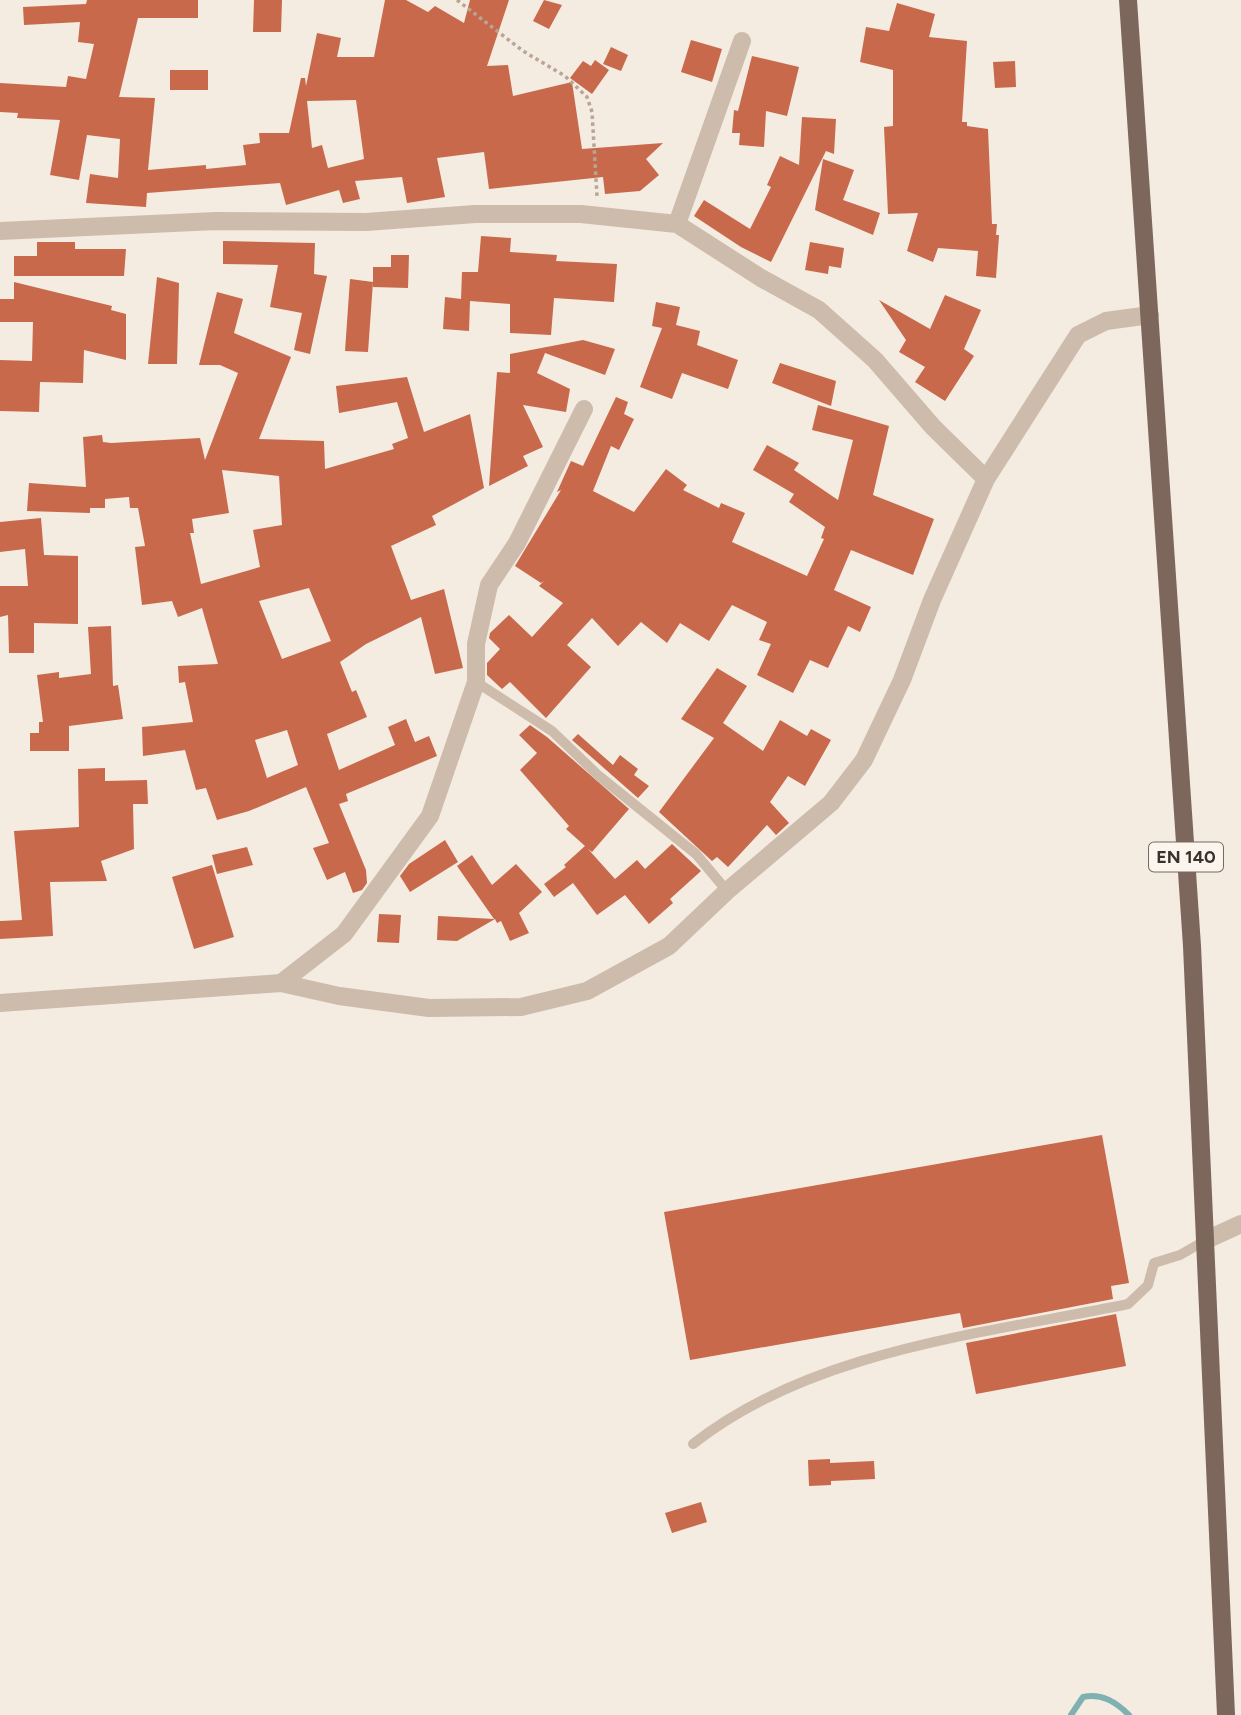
<svg xmlns="http://www.w3.org/2000/svg" width="1241" height="1715" font-family="Figtree,sans-serif">
<rect width="100%" height="100%" fill="#f4ebe1"/>
<g fill="none" stroke-linecap="round" stroke-linejoin="round">
<!-- stream -->
<path stroke="#7fb0b2" stroke-width="6" d="M 1071,1715 L 1083,1697 C 1102,1693 1116,1702 1129,1715"/>
</g>
<!-- building -->
<path fill="#c8694b" fill-rule="evenodd" d="M 87,0 L 198,0 L 198,18 L 138,18 L 119,97 L 155,98 L 148,170 L 206,165 L 206,169 L 246,165 L 243,145 L 260,143 L 259,133 L 289,133 L 301,78 L 305,78 L 306,86 L 317,33 L 341,38 L 337,57 L 374,57 L 385,0 L 406,0 L 428,12 L 435,6 L 464,23 L 470,0 L 509,0 L 487,66 L 508,65 L 513,96 L 572,82 L 582,149 L 663,143 L 646,159 L 659,175 L 640,191 L 605,194 L 603,177 L 489,189 L 484,152 L 437,158 L 445,197 L 407,203 L 402,177 L 355,181 L 360,199 L 343,203 L 339,190 L 286,205 L 280,183 L 147,193 L 146,207 L 86,203 L 90,174 L 118,178 L 120,139 L 87,135 L 79,180 L 50,175 L 60,120 L 17,118 L 18,113 L 0,112 L 0,83 L 66,87 L 68,76 L 86,79 L 94,44 L 78,42 L 80,22 L 24,25 L 23,7 L 86,4 ZM 356,100 L 364,159 L 328,168 L 322,145 L 312,148 L 307,101 Z
M 254,0 L 282,0 L 281,32 L 253,32 Z
M 544,0 L 562,5 L 549,29 L 533,21 Z
M 897,3 L 935,14 L 929,37 L 967,41 L 962,122 L 967,122 L 967,126 L 988,129 L 992,224 L 997,224 L 996,235 L 999,235 L 996,278 L 976,276 L 978,251 L 938,248 L 933,262 L 907,251 L 918,213 L 888,214 L 884,127 L 893,126 L 893,70 L 860,62 L 866,27 L 889,31 Z
M 691,40 L 722,49 L 712,82 L 681,72 Z
M 611,47 L 628,55 L 621,71 L 603,64 Z
M 752,56 L 799,67 L 787,116 L 766,111 L 764,147 L 739,145 L 740,133 L 732,133 L 734,110 L 738,111 Z
M 595,60 L 609,70 L 592,94 L 570,78 L 583,61 L 591,66 Z
M 1015,61 L 1016,87 L 995,88 L 993,62 Z
M 170,70 L 208,70 L 208,90 L 170,90 Z
M 802,117 L 836,119 L 834,154 L 826,151 L 771,262 L 741,247 L 694,216 L 704,200 L 750,229 L 771,187 L 767,185 L 780,156 L 799,165 Z
M 823,159 L 854,170 L 843,200 L 880,213 L 873,235 L 815,210 Z
M 481,236 L 511,238 L 510,252 L 557,255 L 556,261 L 617,264 L 614,302 L 554,298 L 551,335 L 510,333 L 510,304 L 470,301 L 469,331 L 443,329 L 445,297 L 461,299 L 462,272 L 478,272 Z
M 223,241 L 315,243 L 314,274 L 327,276 L 310,354 L 294,350 L 302,313 L 270,307 L 278,265 L 223,264 Z
M 37,242 L 75,242 L 75,249 L 126,249 L 124,276 L 14,276 L 14,256 L 37,256 Z
M 810,242 L 844,248 L 841,268 L 829,266 L 828,274 L 805,270 Z
M 391,255 L 409,255 L 408,288 L 373,287 L 373,282 L 368,352 L 345,351 L 350,279 L 373,282 L 373,267 L 391,267 Z
M 157,277 L 179,283 L 177,364 L 148,364 Z
M 14,282 L 112,306 L 111,310 L 126,314 L 126,360 L 84,350 L 83,383 L 40,382 L 39,412 L 0,411 L 0,360 L 32,361 L 33,322 L 0,322 L 0,299 L 14,299 Z
M 217,292 L 243,299 L 234,333 L 291,357 L 259,439 L 324,441 L 325,469 L 394,449 L 392,444 L 408,438 L 397,402 L 339,413 L 336,386 L 407,377 L 424,432 L 470,414 L 484,488 L 432,516 L 436,525 L 391,546 L 411,600 L 444,589 L 463,668 L 435,674 L 421,617 L 366,644 L 340,662 L 352,692 L 356,690 L 367,717 L 327,734 L 339,770 L 395,745 L 388,727 L 406,719 L 415,742 L 429,736 L 437,756 L 346,794 L 348,801 L 339,804 L 366,870 L 367,883 L 362,890 L 353,893 L 345,872 L 327,880 L 313,848 L 329,843 L 306,787 L 249,811 L 217,820 L 206,788 L 196,790 L 185,750 L 143,756 L 142,727 L 193,722 L 185,682 L 179,683 L 178,666 L 218,664 L 202,608 L 178,617 L 172,601 L 142,605 L 135,547 L 145,546 L 138,508 L 130,508 L 129,497 L 105,499 L 105,508 L 90,508 L 90,513 L 27,511 L 29,483 L 86,487 L 83,437 L 102,435 L 103,442 L 111,443 L 200,438 L 205,460 L 238,373 L 220,365 L 199,365 ZM 222,470 L 279,476 L 282,525 L 253,530 L 260,567 L 201,584 L 190,533 L 194,533 L 192,519 L 229,513 ZM 309,588 L 331,641 L 282,659 L 259,601 ZM 287,730 L 298,765 L 267,778 L 255,740 Z
M 945,295 L 981,310 L 964,349 L 974,356 L 945,401 L 915,382 L 925,367 L 899,352 L 906,340 L 879,300 L 930,329 Z
M 656,302 L 680,307 L 676,325 L 700,331 L 697,345 L 738,360 L 728,389 L 682,373 L 672,399 L 640,387 L 662,328 L 652,326 Z
M 583,340 L 615,349 L 605,375 L 545,353 L 537,373 L 570,389 L 566,412 L 523,405 L 543,447 L 523,456 L 528,466 L 489,486 L 497,372 L 510,373 L 510,354 Z
M 780,363 L 836,381 L 831,406 L 772,383 Z
M 616,397 L 628,402 L 624,414 L 634,419 L 619,450 L 611,446 L 593,491 L 634,512 L 666,469 L 687,485 L 683,490 L 719,508 L 721,503 L 745,513 L 732,542 L 807,576 L 824,539 L 821,538 L 825,527 L 789,502 L 794,494 L 753,470 L 767,445 L 799,463 L 794,470 L 838,500 L 853,440 L 812,430 L 818,405 L 889,426 L 873,495 L 934,519 L 913,575 L 851,550 L 834,590 L 871,607 L 860,632 L 848,626 L 828,668 L 810,660 L 793,693 L 757,675 L 771,644 L 759,640 L 767,622 L 732,605 L 709,641 L 680,623 L 667,643 L 641,622 L 618,646 L 592,618 L 567,645 L 591,667 L 546,718 L 510,682 L 502,689 L 487,675 L 487,663 L 500,649 L 489,638 L 490,633 L 509,615 L 532,637 L 563,603 L 539,586 L 544,581 L 541,583 L 515,566 L 561,490 L 557,492 L 571,461 L 583,466 Z
M 41,518 L 44,555 L 78,556 L 78,624 L 34,623 L 34,653 L 9,653 L 8,615 L 0,617 L 0,586 L 28,586 L 25,549 L 0,552 L 0,522 Z
M 111,626 L 113,686 L 118,685 L 123,719 L 69,726 L 69,751 L 30,751 L 30,733 L 39,733 L 39,722 L 43,722 L 37,675 L 59,672 L 59,678 L 91,674 L 88,627 Z
M 717,668 L 747,686 L 723,723 L 763,751 L 780,720 L 807,736 L 811,729 L 831,740 L 805,786 L 788,776 L 770,802 L 789,823 L 776,835 L 767,825 L 728,867 L 717,857 L 712,861 L 659,812 L 714,738 L 681,719 Z
M 530,725 L 547,737 L 629,809 L 592,852 L 588,849 L 615,879 L 637,860 L 645,869 L 672,844 L 701,871 L 670,899 L 673,903 L 649,924 L 625,895 L 597,915 L 573,883 L 554,897 L 544,884 L 566,867 L 564,865 L 585,846 L 566,829 L 569,826 L 520,770 L 537,753 L 519,735 Z
M 578,734 L 613,765 L 620,755 L 638,769 L 634,775 L 649,786 L 638,798 L 572,740 Z
M 105,768 L 105,781 L 147,780 L 148,804 L 133,804 L 134,849 L 101,861 L 107,881 L 50,882 L 53,936 L 0,939 L 0,921 L 22,920 L 14,831 L 79,827 L 78,769 Z
M 445,840 L 458,862 L 410,892 L 400,876 L 409,864 Z
M 247,847 L 253,865 L 217,874 L 212,855 Z
M 472,855 L 492,885 L 516,864 L 542,892 L 519,913 L 529,933 L 510,941 L 501,921 L 497,923 L 495,919 L 457,941 L 437,940 L 438,916 L 494,919 L 457,866 Z
M 212,865 L 234,937 L 194,949 L 172,877 Z
M 379,914 L 401,915 L 399,943 L 377,942 Z
M 1102,1135 L 1129,1283 L 1111,1286 L 1113,1299 L 963,1328 L 960,1313 L 690,1360 L 664,1212 Z
M 1116,1314 L 1126,1366 L 976,1394 L 966,1343 Z
M 830,1459 L 830,1463 L 874,1461 L 875,1479 L 831,1481 L 831,1485 L 809,1486 L 808,1460 Z
M 701,1502 L 707,1522 L 672,1533 L 665,1513 Z"/>
<g fill="none" stroke-linecap="round" stroke-linejoin="round">
<!-- path -->
<path stroke="#b9a596" stroke-width="3.5" stroke-dasharray="3.5 3.5" stroke-linecap="butt" d="M 457,0 L 523,51 L 565,76 L 587,97 L 592,112 L 597,196"/>
<!-- lane -->
<path stroke="#cdbbac" stroke-width="10" d="M 476,682 L 552,731 L 599,776 L 696,854 L 727,891
M 693,1444 C 812,1350 983,1334 1128,1304 L 1148,1285 L 1154,1263 L 1180,1255 L 1206,1240"/>
<!-- street -->
<path stroke="#cdbbac" stroke-width="18" d="M 677,224 L 742,41
M 0,231 L 216,221 L 366,222 L 475,214 L 581,214 L 677,224 L 761,278 L 819,310 L 875,360 L 933,427 L 986,479
M 281,983 L 344,934 L 430,816 L 476,682 L 476,644 L 489,585 L 517,543 L 584,409
M 0,1003 L 281,983 L 339,996 L 429,1008 L 521,1007 L 587,991 L 669,946 L 727,891 L 831,803 L 864,760 L 902,680 L 932,600 L 986,479 L 1078,335 L 1106,321 L 1150,315
M 1206,1240 L 1241,1224"/>
<!-- primary -->
<path stroke="#7d675c" stroke-width="18" d="M 1128,0 L 1192,946 L 1226,1715"/>
</g>
<g text-anchor="middle" dominant-baseline="central" stroke-width="7" stroke-linejoin="round" paint-order="stroke">
<!-- shield labels -->
<rect fill="#fbf5ee" stroke="#756b66" stroke-width="2" x="1149" y="842.5" width="74" height="29" rx="5"/>
<g font-size="18" font-weight="bold" fill="#3b302b">
<text x="1186" y="857">EN 140</text>
</g>
</g>
</svg>
